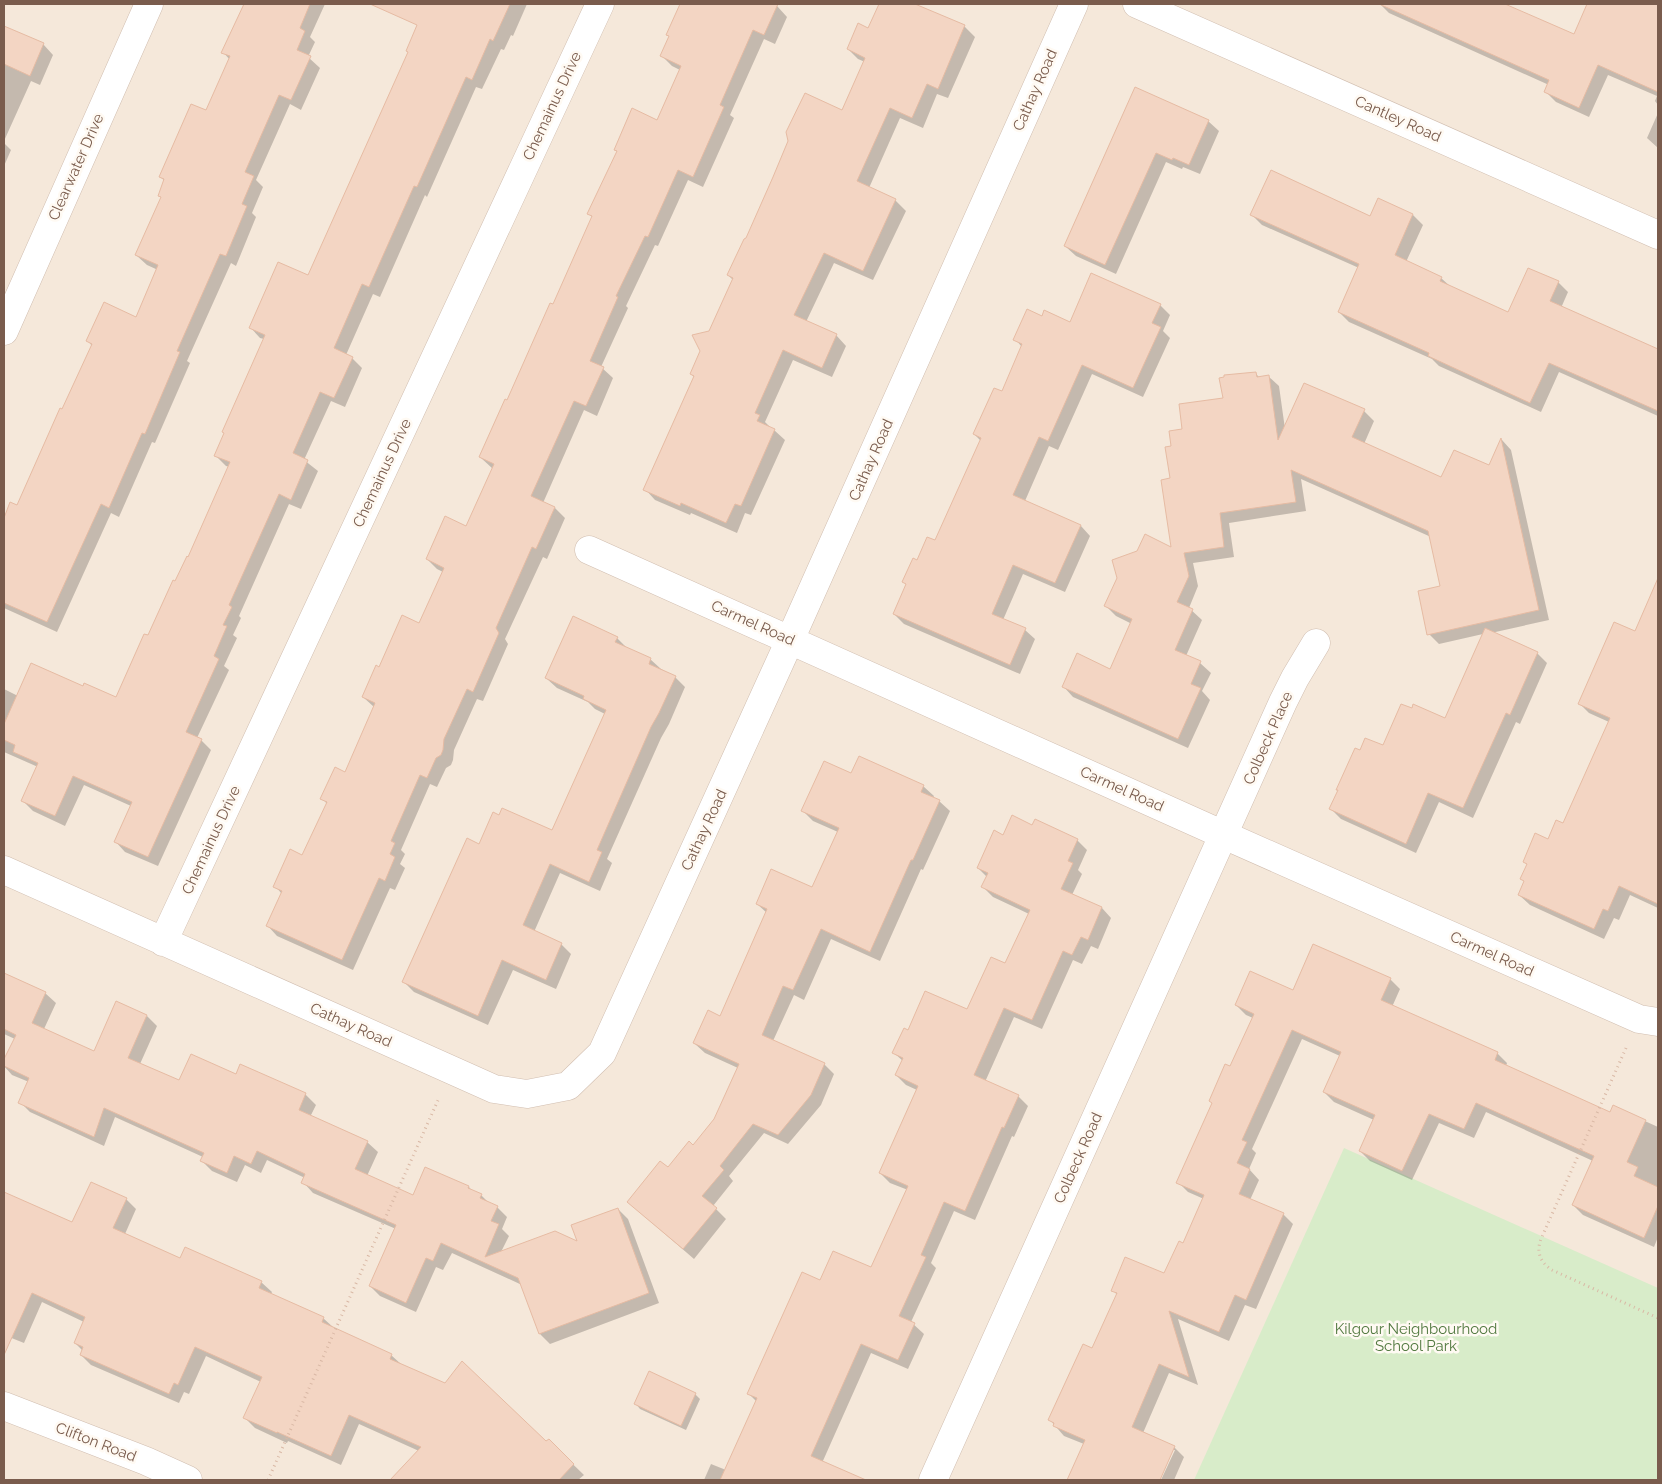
<svg xmlns="http://www.w3.org/2000/svg" width="1662" height="1484" font-family="Raleway,sans-serif">
<rect width="100%" height="100%" fill="#fdf6ec"/>
<!-- residential -->
<path fill="#f5e8da" d="M 4,4 L 1658,4 L 1658,1480 L 4,1480 Z"/>
<!-- green -->
<path fill="#d8ecc9" d="M 1344,1148 L 1658,1288 L 1658,1480 L 1194,1480 Z"/>
<!-- shadow -->
<path fill="#0003" d="M 247,4 L 325,4 L 310,37 L 315,42 L 308,57 L 320,68 L 301,110 L 290,104 L 256,180 L 263,187 L 252,213 L 256,217 L 236,266 L 231,263 L 187,361 L 190,363 L 155,443 L 152,442 L 119,517 L 111,513 L 57,632 L 4,608 L 4,521 L 11,504 L 18,507 L 63,411 L 92,346 L 88,341 L 136,318 L 158,270 L 147,265 L 136,255 L 162,198 L 159,195 L 165,181 L 160,177 L 207,112 L 230,60 L 223,52 L 235,31 Z
M 428,4 L 527,4 L 513,36 L 511,35 L 504,50 L 501,49 L 482,89 L 476,87 L 427,197 L 425,195 L 380,297 L 373,294 L 346,355 L 352,358 L 362,368 L 345,407 L 331,401 L 304,460 L 318,471 L 301,509 L 289,504 L 239,616 L 241,618 L 233,635 L 237,638 L 224,666 L 229,670 L 197,738 L 201,740 L 211,750 L 158,866 L 125,852 L 115,841 L 131,806 L 84,785 L 65,826 L 33,811 L 23,801 L 38,767 L 4,752 L 4,689 L 18,696 L 84,688 L 116,699 L 189,558 L 230,467 L 226,466 L 216,456 L 264,339 L 260,338 L 250,327 L 309,277 L 409,53 L 407,51 Z
M 680,4 L 771,4 L 777,6 L 787,17 L 775,44 L 764,39 L 730,115 L 734,118 L 703,187 L 688,180 L 658,246 L 655,245 L 626,306 L 628,308 L 601,367 L 613,378 L 597,416 L 584,410 L 543,503 L 555,508 L 565,518 L 547,559 L 543,557 L 505,639 L 508,644 L 483,701 L 477,699 L 454,750 L 453,760 L 451,765 L 446,768 L 437,787 L 430,784 L 401,850 L 405,854 L 400,864 L 405,868 L 395,890 L 390,888 L 353,970 L 277,936 L 267,925 L 282,894 L 275,886 L 303,856 L 327,804 L 322,798 L 346,773 L 374,707 L 363,697 L 380,668 L 420,625 L 443,572 L 437,569 L 427,559 L 467,527 L 493,469 L 480,457 L 554,306 L 593,218 L 589,214 L 618,152 L 615,150 L 658,121 L 680,70 L 672,66 L 662,56 L 670,37 L 668,35 L 681,5 Z
M 885,4 L 912,4 L 965,27 L 975,37 L 948,98 L 937,94 L 923,128 L 900,118 L 869,188 L 895,200 L 906,211 L 873,280 L 834,263 L 806,322 L 836,335 L 846,346 L 832,377 L 793,360 L 765,422 L 769,426 L 768,428 L 774,430 L 785,440 L 751,515 L 745,513 L 737,533 L 691,513 L 690,515 L 655,500 L 645,489 L 695,378 L 691,374 L 733,280 L 728,275 L 747,239 L 843,111 L 865,62 L 858,59 L 848,49 L 869,29 L 880,14 Z
M 1380,4 L 1502,4 L 1574,36 L 1588,4 L 1658,4 L 1658,105 L 1655,101 L 1657,96 L 1608,75 L 1589,117 L 1556,102 L 1546,92 L 1549,85 L 1389,13 Z
M 4,27 L 43,44 L 53,55 L 40,85 L 31,81 L 4,141 Z
M 1135,89 L 1208,121 L 1219,131 L 1200,174 L 1183,167 L 1182,169 L 1166,162 L 1116,274 L 1076,256 L 1065,246 Z
M 1658,113 L 1658,148 L 1647,138 Z
M 4,143 L 11,150 L 4,166 Z
M 1379,200 L 1413,215 L 1423,225 L 1406,262 L 1441,278 L 1452,288 L 1509,313 L 1558,282 L 1568,292 L 1561,308 L 1658,350 L 1658,416 L 1559,372 L 1541,412 L 1439,366 L 1432,359 L 1349,322 L 1339,312 L 1359,268 L 1262,225 L 1252,215 L 1371,218 Z
M 1160,305 L 1170,315 L 1163,331 L 1170,338 L 1143,397 L 1092,374 L 1058,450 L 1049,446 L 1025,501 L 1081,526 L 1090,536 L 1065,592 L 1023,574 L 1003,620 L 1025,630 L 1035,639 L 1020,674 L 904,624 L 894,614 L 907,585 L 904,582 L 918,562 L 936,542 L 981,441 L 974,434 L 1002,393 L 1022,347 L 1015,339 L 1043,317 L 1070,323 Z
M 1255,373 L 1260,378 L 1268,376 L 1279,386 L 1285,429 L 1364,411 L 1374,421 L 1364,444 L 1442,479 L 1490,467 L 1502,440 L 1511,450 L 1549,620 L 1491,633 L 1537,653 L 1547,663 L 1520,724 L 1516,722 L 1473,818 L 1439,802 L 1416,853 L 1341,819 L 1331,809 L 1360,752 L 1383,747 L 1445,720 L 1483,634 L 1439,644 L 1429,634 L 1442,587 L 1431,537 L 1301,479 L 1306,511 L 1229,523 L 1234,557 L 1193,563 L 1198,586 L 1189,608 L 1202,620 L 1186,656 L 1200,663 L 1211,673 L 1202,691 L 1210,700 L 1188,748 L 1073,697 L 1063,686 L 1111,670 L 1132,624 L 1116,616 L 1106,606 L 1172,549 L 1171,479 L 1172,447 L 1183,430 Z
M 1658,581 L 1658,908 L 1630,895 L 1619,920 L 1614,918 L 1604,939 L 1530,905 L 1519,895 L 1525,882 L 1522,879 L 1528,865 L 1524,862 L 1549,840 L 1564,825 L 1609,722 L 1589,713 L 1579,703 L 1635,633 Z
M 617,638 L 627,648 L 650,659 L 661,669 L 675,677 L 685,687 L 669,724 L 661,738 L 607,859 L 612,863 L 600,891 L 560,873 L 534,932 L 561,944 L 571,954 L 556,989 L 513,970 L 488,1025 L 414,992 L 404,982 L 479,845 L 553,831 L 605,714 L 595,709 L 588,702 L 557,688 L 546,678 Z
M 852,775 L 923,786 L 934,796 L 933,798 L 939,801 L 950,811 L 923,870 L 921,869 L 880,961 L 831,939 L 804,1000 L 794,995 L 773,1041 L 824,1064 L 834,1074 L 821,1105 L 788,1144 L 764,1133 L 729,1176 L 733,1181 L 713,1206 L 726,1219 L 694,1259 L 628,1202 L 693,1147 L 716,1119 L 738,1068 L 705,1053 L 694,1043 L 721,1018 L 767,913 L 757,904 L 813,889 L 838,832 L 813,821 L 803,811 Z
M 1033,826 L 1077,840 L 1087,850 L 1078,870 L 1082,874 L 1072,895 L 1102,908 L 1111,918 L 1098,949 L 1091,946 L 1082,964 L 1073,960 L 1042,1029 L 1014,1017 L 985,1082 L 1018,1096 L 1028,1106 L 1014,1137 L 1012,1136 L 975,1220 L 954,1211 L 931,1263 L 936,1268 L 911,1322 L 924,1334 L 908,1369 L 871,1353 L 822,1463 L 846,1473 L 853,1480 L 704,1480 L 711,1464 L 726,1470 L 757,1402 L 749,1394 L 821,1282 L 872,1269 L 908,1190 L 890,1183 L 880,1173 L 917,1090 L 906,1085 L 896,1075 L 903,1061 L 894,1053 L 908,1031 L 968,1011 L 1006,965 L 1029,914 L 993,897 L 983,887 L 987,877 L 978,868 L 1004,836 Z
M 4,974 L 45,993 L 56,1003 L 44,1029 L 95,1053 L 147,1016 L 157,1026 L 140,1064 L 179,1082 L 237,1076 L 305,1094 L 316,1105 L 310,1117 L 367,1142 L 378,1152 L 367,1176 L 413,1197 L 426,1168 L 469,1187 L 472,1191 L 481,1195 L 490,1204 L 497,1207 L 507,1217 L 502,1229 L 509,1236 L 501,1252 L 579,1243 L 618,1209 L 628,1219 L 659,1303 L 550,1344 L 540,1334 L 522,1285 L 452,1253 L 443,1270 L 436,1267 L 416,1312 L 380,1296 L 370,1286 L 396,1229 L 313,1193 L 303,1182 L 305,1178 L 267,1160 L 261,1173 L 245,1165 L 237,1182 L 212,1171 L 202,1161 L 203,1157 L 115,1117 L 104,1146 L 30,1112 L 20,1102 L 29,1082 L 12,1075 L 4,1066 L 4,1061 L 15,1039 L 4,1034 Z
M 1390,979 L 1400,989 L 1392,1007 L 1497,1053 L 1507,1063 L 1506,1066 L 1611,1114 L 1614,1107 L 1658,1127 L 1658,1237 L 1654,1247 L 1583,1215 L 1573,1205 L 1593,1161 L 1486,1112 L 1474,1138 L 1439,1123 L 1412,1180 L 1370,1161 L 1360,1151 L 1374,1120 L 1334,1102 L 1324,1092 L 1340,1056 L 1302,1039 L 1252,1149 L 1256,1153 L 1249,1169 L 1259,1180 L 1250,1200 L 1283,1214 L 1293,1224 L 1256,1309 L 1245,1305 L 1229,1341 L 1178,1319 L 1198,1385 L 1169,1373 L 1143,1433 L 1174,1447 L 1184,1457 L 1174,1480 L 1161,1480 L 1175,1450 L 1172,1450 L 1158,1480 L 1068,1480 L 1084,1444 L 1064,1436 L 1050,1420 L 1093,1350 L 1117,1295 L 1113,1290 L 1165,1275 L 1184,1245 L 1204,1199 L 1188,1192 L 1178,1182 L 1253,1018 L 1246,1015 L 1236,1005 L 1294,991 Z
M 4,1193 L 73,1224 L 126,1199 L 136,1209 L 125,1234 L 181,1259 L 261,1282 L 272,1292 L 271,1294 L 323,1318 L 334,1328 L 391,1355 L 402,1365 L 547,1443 L 549,1441 L 584,1475 L 578,1480 L 392,1480 L 419,1451 L 359,1424 L 341,1465 L 288,1441 L 287,1443 L 255,1428 L 245,1418 L 261,1382 L 206,1356 L 189,1394 L 184,1392 L 179,1403 L 91,1365 L 81,1355 L 83,1351 L 75,1343 L 84,1322 L 42,1302 L 24,1343 L 4,1335 Z
M 695,1394 L 700,1399 L 686,1430 L 640,1409 L 636,1404 Z"/>
<!-- building -->
<path fill="#f3d5c3" stroke="#e6bba3" d="M 244,4 L 310,4 L 300,28 L 305,31 L 297,50 L 311,56 L 291,100 L 279,95 L 245,172 L 254,176 L 242,204 L 247,206 L 226,256 L 220,254 L 177,351 L 180,352 L 145,434 L 142,433 L 109,508 L 101,504 L 47,622 L 4,603 L 4,518 L 10,502 L 17,505 L 60,408 L 62,409 L 92,344 L 86,341 L 104,302 L 136,317 L 158,265 L 135,255 L 161,197 L 158,196 L 164,179 L 159,177 L 191,104 L 206,110 L 230,56 L 221,53 Z
M 370,4 L 510,4 L 493,41 L 490,39 L 472,80 L 466,77 L 417,187 L 414,186 L 369,287 L 362,284 L 334,348 L 353,357 L 334,398 L 320,392 L 293,453 L 308,460 L 291,500 L 279,494 L 229,605 L 232,607 L 223,625 L 227,626 L 214,656 L 219,659 L 186,732 L 202,739 L 148,857 L 114,842 L 132,802 L 73,776 L 55,816 L 21,801 L 38,763 L 13,752 L 15,745 L 4,740 L 4,724 L 31,663 L 83,686 L 84,683 L 116,697 L 144,634 L 148,635 L 173,580 L 175,581 L 187,556 L 188,557 L 230,462 L 214,456 L 224,433 L 222,432 L 265,335 L 249,328 L 278,262 L 308,275 L 408,52 L 406,51 L 417,25 Z
M 680,4 L 778,4 L 764,35 L 753,30 L 720,105 L 724,107 L 693,177 L 678,170 L 648,237 L 645,236 L 616,296 L 618,297 L 590,361 L 604,367 L 586,406 L 574,401 L 531,496 L 555,507 L 536,549 L 532,547 L 496,628 L 499,633 L 473,692 L 467,689 L 444,739 L 443,750 L 441,755 L 436,758 L 427,778 L 420,775 L 391,841 L 395,843 L 390,854 L 395,857 L 385,881 L 379,878 L 342,960 L 266,926 L 282,891 L 273,887 L 290,849 L 302,855 L 327,802 L 320,799 L 335,767 L 345,772 L 375,703 L 362,697 L 376,665 L 379,667 L 402,615 L 419,623 L 444,568 L 426,559 L 445,516 L 466,526 L 494,464 L 479,457 L 505,399 L 507,400 L 550,303 L 553,304 L 592,216 L 587,214 L 617,151 L 614,150 L 632,108 L 657,120 L 681,66 L 660,56 L 669,36 L 666,35 Z
M 879,4 L 915,4 L 965,25 L 938,89 L 927,84 L 912,118 L 890,108 L 857,181 L 896,199 L 863,271 L 824,253 L 794,315 L 837,334 L 822,368 L 783,350 L 755,413 L 760,415 L 757,421 L 775,429 L 741,506 L 735,504 L 726,523 L 681,503 L 680,506 L 643,490 L 694,376 L 690,374 L 700,351 L 692,335 L 709,331 L 733,278 L 727,275 L 744,239 L 746,238 L 773,177 L 788,141 L 786,132 L 805,93 L 842,110 L 865,58 L 847,49 L 858,23 L 868,28 Z
M 1379,4 L 1505,4 L 1574,34 L 1587,4 L 1658,4 L 1658,92 L 1598,65 L 1579,108 L 1544,92 L 1549,80 Z
M 4,26 L 44,43 L 30,76 L 4,64 Z
M 1135,87 L 1209,120 L 1189,165 L 1173,158 L 1172,160 L 1156,153 L 1105,265 L 1064,246 Z
M 1271,170 L 1370,216 L 1378,198 L 1413,214 L 1395,255 L 1442,277 L 1440,281 L 1508,312 L 1528,268 L 1559,281 L 1550,301 L 1658,349 L 1658,411 L 1549,363 L 1530,403 L 1428,356 L 1429,353 L 1338,312 L 1359,264 L 1250,215 Z
M 1091,273 L 1161,304 L 1152,323 L 1161,327 L 1133,388 L 1082,365 L 1048,441 L 1039,437 L 1013,495 L 1081,525 L 1055,583 L 1013,565 L 992,614 L 1026,628 L 1010,665 L 893,614 L 906,584 L 902,582 L 913,558 L 917,560 L 927,537 L 935,540 L 981,438 L 973,434 L 994,388 L 1002,391 L 1022,344 L 1013,340 L 1027,309 L 1042,316 L 1044,310 L 1070,322 Z
M 1256,372 L 1257,377 L 1269,375 L 1278,440 L 1304,383 L 1365,409 L 1352,437 L 1441,477 L 1454,450 L 1489,465 L 1501,438 L 1539,610 L 1427,635 L 1418,591 L 1440,586 L 1428,531 L 1291,470 L 1296,502 L 1220,513 L 1224,547 L 1184,553 L 1189,576 L 1177,602 L 1193,609 L 1175,650 L 1201,661 L 1191,684 L 1201,688 L 1178,739 L 1062,687 L 1077,653 L 1110,669 L 1132,619 L 1104,606 L 1117,578 L 1112,560 L 1137,551 L 1145,534 L 1171,547 L 1161,480 L 1170,478 L 1165,447 L 1171,446 L 1169,431 L 1182,429 L 1179,404 L 1223,398 L 1219,378 L 1224,377 L 1224,375 Z
M 1658,578 L 1658,904 L 1619,886 L 1608,911 L 1603,909 L 1594,929 L 1518,895 L 1524,881 L 1520,879 L 1527,864 L 1523,862 L 1535,833 L 1548,839 L 1556,820 L 1563,823 L 1610,718 L 1578,704 L 1614,622 L 1635,631 Z
M 573,616 L 618,637 L 615,642 L 651,658 L 649,664 L 676,676 L 659,713 L 651,727 L 597,850 L 602,852 L 589,882 L 550,864 L 523,925 L 562,943 L 546,980 L 502,960 L 478,1016 L 402,982 L 467,838 L 479,844 L 493,812 L 499,815 L 502,808 L 552,830 L 606,710 L 583,699 L 584,696 L 545,678 Z
M 1485,628 L 1538,652 L 1510,715 L 1506,713 L 1463,808 L 1428,793 L 1406,844 L 1329,809 L 1338,790 L 1336,790 L 1355,748 L 1360,750 L 1365,738 L 1383,745 L 1401,704 L 1412,708 L 1413,704 L 1445,718 Z
M 859,756 L 924,785 L 921,792 L 940,800 L 913,860 L 911,860 L 870,952 L 821,929 L 793,990 L 783,986 L 762,1035 L 825,1063 L 811,1095 L 778,1135 L 753,1124 L 720,1166 L 724,1170 L 702,1196 L 717,1208 L 683,1249 L 627,1202 L 660,1161 L 668,1167 L 689,1141 L 693,1145 L 714,1119 L 739,1064 L 693,1043 L 708,1010 L 720,1016 L 767,909 L 756,904 L 771,869 L 812,887 L 839,828 L 801,811 L 824,761 L 851,773 Z
M 1012,815 L 1032,825 L 1035,819 L 1078,839 L 1068,861 L 1073,863 L 1061,889 L 1102,907 L 1088,940 L 1081,937 L 1072,955 L 1063,951 L 1032,1020 L 1004,1008 L 974,1075 L 1019,1095 L 1004,1128 L 1002,1127 L 965,1211 L 944,1202 L 921,1255 L 926,1257 L 899,1316 L 915,1323 L 898,1360 L 861,1344 L 811,1456 L 866,1480 L 720,1480 L 757,1398 L 747,1394 L 802,1272 L 820,1280 L 833,1251 L 871,1267 L 908,1186 L 879,1173 L 918,1086 L 895,1075 L 903,1058 L 892,1053 L 904,1028 L 908,1030 L 925,991 L 967,1009 L 991,957 L 1005,963 L 1030,910 L 981,887 L 988,873 L 977,868 L 994,830 L 1003,835 Z
M 1313,944 L 1391,978 L 1381,1000 L 1498,1052 L 1495,1060 L 1610,1112 L 1613,1105 L 1646,1120 L 1627,1162 L 1638,1167 L 1634,1176 L 1658,1187 L 1658,1206 L 1644,1238 L 1572,1205 L 1594,1156 L 1476,1103 L 1464,1129 L 1429,1114 L 1402,1171 L 1359,1151 L 1375,1115 L 1323,1092 L 1341,1052 L 1292,1030 L 1242,1140 L 1247,1142 L 1237,1163 L 1250,1169 L 1239,1194 L 1284,1213 L 1246,1300 L 1235,1295 L 1219,1332 L 1169,1311 L 1189,1377 L 1159,1364 L 1132,1427 L 1175,1446 L 1160,1480 L 1067,1480 L 1085,1440 L 1053,1426 L 1054,1423 L 1048,1420 L 1083,1344 L 1092,1348 L 1117,1293 L 1111,1291 L 1125,1257 L 1164,1273 L 1179,1241 L 1183,1243 L 1204,1195 L 1176,1183 L 1212,1103 L 1209,1101 L 1225,1064 L 1230,1066 L 1254,1014 L 1235,1005 L 1250,971 L 1293,990 Z
M 4,973 L 46,992 L 32,1023 L 94,1051 L 116,1001 L 147,1015 L 128,1058 L 179,1080 L 191,1054 L 236,1074 L 240,1064 L 306,1093 L 299,1110 L 368,1141 L 355,1169 L 413,1195 L 425,1167 L 469,1186 L 468,1188 L 482,1194 L 480,1198 L 498,1206 L 491,1221 L 499,1224 L 485,1257 L 555,1231 L 577,1241 L 571,1225 L 618,1208 L 649,1293 L 539,1334 L 518,1278 L 441,1243 L 433,1261 L 426,1258 L 406,1303 L 369,1286 L 396,1225 L 301,1183 L 305,1174 L 257,1151 L 251,1164 L 234,1156 L 227,1173 L 200,1161 L 204,1153 L 104,1108 L 94,1137 L 18,1103 L 29,1078 L 4,1066 L 4,1059 L 16,1035 L 4,1029 Z
M 91,1182 L 127,1198 L 113,1228 L 180,1258 L 185,1247 L 262,1281 L 259,1288 L 324,1317 L 322,1322 L 392,1354 L 390,1359 L 445,1383 L 462,1361 L 546,1441 L 549,1439 L 574,1464 L 559,1480 L 390,1480 L 421,1447 L 349,1415 L 331,1456 L 277,1432 L 277,1433 L 243,1418 L 262,1377 L 195,1347 L 178,1385 L 174,1383 L 169,1394 L 80,1355 L 83,1347 L 74,1343 L 85,1317 L 32,1293 L 4,1355 L 4,1192 L 72,1222 Z
M 649,1371 L 696,1393 L 681,1426 L 634,1404 Z"/>
<g fill="none" stroke-linecap="round" stroke-linejoin="round">
<!-- minor casing -->
<g stroke="#d1beb0" stroke-width="29">
<path id="minor" d="M 1137,4 L 1658,235
M 4,331 L 149,4
M 589,550 L 1224,835 L 1639,1019 L 1658,1022
M 4,870 L 494,1089 L 527,1094 L 568,1086 L 602,1053 L 790,640 L 1074,4
M 163,942 L 600,4
M 4,1406 L 146,1461 L 188,1480
M 933,1480 L 1283,702 L 1295,678 L 1316,643"/>
</g>
<!-- path -->
<path stroke="#d9b8a5" stroke-width="3" stroke-dasharray="1 4" stroke-linecap="butt" d="M 1626,1048 L 1541,1239 C 1536,1252 1540,1262 1552,1270 L 1658,1318
M 268,1480 L 439,1098"/>
<!-- minor -->
<use href="#minor" stroke="#fff" stroke-width="28"/>
</g>
<g text-anchor="middle" dominant-baseline="central" stroke-width="5" stroke-linejoin="round" paint-order="stroke">
<!-- street labels -->
<g font-size="15" fill="#7a5c4d" stroke="#fffaf3">
<text transform="translate(1035 90) rotate(-66)">Cathay Road</text>
<text transform="translate(552 106) rotate(-65)">Chemainus Drive</text>
<text transform="translate(1398 119) rotate(24)">Cantley Road</text>
<text transform="translate(76 167) rotate(-66)">Clearwater Drive</text>
<text transform="translate(871 460) rotate(-66)">Cathay Road</text>
<text transform="translate(382 473) rotate(-65)">Chemainus Drive</text>
<text transform="translate(753 623) rotate(24)">Carmel Road</text>
<text transform="translate(1268 738) rotate(-66)">Colbeck Place</text>
<text transform="translate(1122 789) rotate(24)">Carmel Road</text>
<text transform="translate(704 830) rotate(-65)">Cathay Road</text>
<text transform="translate(211 840) rotate(-65)">Chemainus Drive</text>
<text transform="translate(1492 954) rotate(24)">Carmel Road</text>
<text transform="translate(351 1025) rotate(24)">Cathay Road</text>
<text transform="translate(1078 1158) rotate(-66)">Colbeck Road</text>
<text transform="translate(96 1442) rotate(21)">Clifton Road</text>
</g>
<!-- park labels -->
<g font-size="15" fill="#537a41" stroke="#fffaf3">
<text x="1416" y="1329">Kilgour Neighbourhood<tspan x="1416" dy="17">School Park</tspan></text>
</g>
</g>
<!-- border -->
<rect width="1662" height="1484" fill="none" stroke="#7a5c4d" stroke-width="10"/>
</svg>
